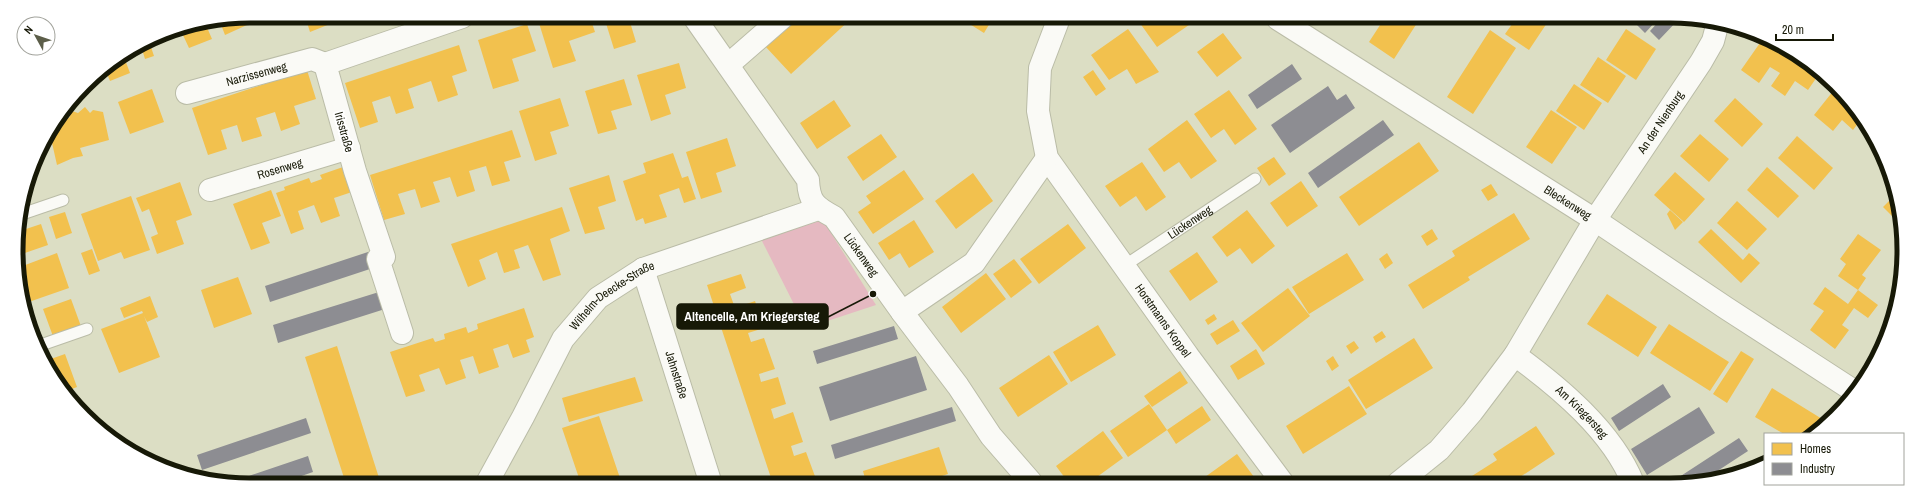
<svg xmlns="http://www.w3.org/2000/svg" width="1920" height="501" font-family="'Archivo Narrow',sans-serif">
<rect width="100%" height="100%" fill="#dcdec4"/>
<!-- green -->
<path fill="#e5b9c1" d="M 823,220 L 876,305 L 806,328 L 761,239 Z"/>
<!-- homes -->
<path fill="#f2c14e" d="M 305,16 L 350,16 L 310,32 Z
M 244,17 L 247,25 L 225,35 L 220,22 Z
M 548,17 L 590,17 L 595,32 L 569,41 L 576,61 L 553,68 L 538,20 Z
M 604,17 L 643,17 L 630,22 L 636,42 L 614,49 Z
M 796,18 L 852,18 L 791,74 L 765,46 Z
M 960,18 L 993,18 L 984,33 Z
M 1137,19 L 1184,19 L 1189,25 L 1157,47 Z
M 1384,19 L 1419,20 L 1394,59 L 1369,42 Z
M 1515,20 L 1549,20 L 1529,50 L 1505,34 Z
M 527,24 L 536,51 L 512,59 L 519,81 L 493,89 L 478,40 Z
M 206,25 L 212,39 L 189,48 L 182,33 L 168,38 L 166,33 Z
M 1128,29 L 1159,72 L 1136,84 L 1127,69 L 1109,80 L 1091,55 Z
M 1626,29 L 1656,49 L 1636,80 L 1606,60 Z
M 1490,30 L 1516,48 L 1473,114 L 1447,97 Z
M 1223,33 L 1242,58 L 1217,77 L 1197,52 Z
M 1762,40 L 1794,53 L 1792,55 L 1806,64 L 1807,63 L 1819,74 L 1808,90 L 1795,81 L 1785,96 L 1771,86 L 1780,73 L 1770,67 L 1759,83 L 1741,70 Z
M 149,41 L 154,56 L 145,59 L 141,46 Z
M 459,45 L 467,71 L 452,76 L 458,95 L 438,102 L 431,81 L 408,89 L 414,108 L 396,114 L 390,96 L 372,102 L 378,122 L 360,128 L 345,83 Z
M 124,57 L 130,73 L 110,81 L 105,69 Z
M 1598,57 L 1626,76 L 1608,103 L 1580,85 Z
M 679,63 L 686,88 L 665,95 L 671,114 L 651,121 L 637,75 Z
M 307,70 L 316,99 L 294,106 L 300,124 L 281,131 L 275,112 L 256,118 L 262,136 L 242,142 L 237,125 L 221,130 L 227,149 L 208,155 L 192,108 Z
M 1093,70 L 1106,89 L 1096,96 L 1083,77 Z
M 624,79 L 632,105 L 611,111 L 617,129 L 598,134 L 585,91 Z
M 1574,84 L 1602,103 L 1584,130 L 1556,111 Z
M 152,89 L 164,122 L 130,134 L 118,102 Z
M 1229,90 L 1257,129 L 1235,145 L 1224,129 L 1211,138 L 1194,114 Z
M 1834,90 L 1862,118 L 1853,130 L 1842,120 L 1833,131 L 1814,115 Z
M 560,98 L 569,126 L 550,132 L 557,154 L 535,161 L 519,111 Z
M 1735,98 L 1763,124 L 1742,147 L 1714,121 Z
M 834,100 L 851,126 L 817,149 L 800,123 Z
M 85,107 L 90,113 L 93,110 L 103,112 L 109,140 L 80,148 L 83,156 L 73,158 L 57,165 L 50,134 L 52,131 L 60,130 L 58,125 L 70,117 L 69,110 L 78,113 Z
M 1551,110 L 1577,127 L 1552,164 L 1526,147 Z
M 1187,120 L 1217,161 L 1191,179 L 1179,162 L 1164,172 L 1148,149 Z
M 512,130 L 521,157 L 504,162 L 510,181 L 492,186 L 486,166 L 469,171 L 475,191 L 457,197 L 450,177 L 433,182 L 440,202 L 421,208 L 415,189 L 398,194 L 405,214 L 384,220 L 370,175 Z
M 881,134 L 897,157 L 863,181 L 847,157 Z
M 1700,134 L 1729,159 L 1709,182 L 1680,156 Z
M 1797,136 L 1833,168 L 1814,190 L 1778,158 Z
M 727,138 L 736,166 L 716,173 L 722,192 L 701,199 L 686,152 Z
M 1419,142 L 1439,171 L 1359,226 L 1339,197 Z
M 673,153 L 682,178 L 688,176 L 696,199 L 684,203 L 679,188 L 659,195 L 667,217 L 645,224 L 643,218 L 636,221 L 623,181 L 646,173 L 643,163 Z
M 1274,157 L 1286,174 L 1269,186 L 1257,168 Z
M 1142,162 L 1166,197 L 1146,211 L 1136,196 L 1120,207 L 1105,186 Z
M 343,167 L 352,192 L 334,198 L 340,216 L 321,223 L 314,205 L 298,211 L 304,229 L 291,234 L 276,193 L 285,190 L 284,187 L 309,178 L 311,183 L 322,179 L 320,175 Z
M 1767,167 L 1799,196 L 1778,218 L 1747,190 Z
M 904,170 L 924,199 L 873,234 L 858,212 L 871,203 L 866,196 Z
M 1675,172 L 1705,199 L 1684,222 L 1654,195 Z
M 973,173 L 993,201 L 956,229 L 935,201 Z
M 609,175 L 616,201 L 598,207 L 605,229 L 585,234 L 569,188 Z
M 1301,181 L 1318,206 L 1287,227 L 1270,203 Z
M 180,182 L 192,215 L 176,221 L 184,244 L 157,254 L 151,237 L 158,234 L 149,209 L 142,212 L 136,198 Z
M 1491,184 L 1498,195 L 1488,201 L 1481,190 Z
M 271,190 L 281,216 L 262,223 L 270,243 L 251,250 L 233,204 Z
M 1895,195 L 1899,205 L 1899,223 L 1883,207 Z
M 131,196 L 150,250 L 124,259 L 121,252 L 98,261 L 81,214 Z
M 1737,201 L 1767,229 L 1747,250 L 1717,223 Z
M 562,207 L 570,231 L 550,239 L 561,275 L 543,281 L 528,245 L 514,250 L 520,268 L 504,273 L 497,252 L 479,260 L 486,279 L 468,287 L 451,244 Z
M 1247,210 L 1275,246 L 1252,264 L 1240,248 L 1227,257 L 1212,237 Z
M 1670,210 L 1683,222 L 1675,230 L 1667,214 Z
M 65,212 L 72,233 L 56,239 L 49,217 Z
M 1514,213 L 1530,239 L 1468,277 L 1470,280 L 1423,309 L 1408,285 L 1455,256 L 1452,251 Z
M 914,220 L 934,252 L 909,268 L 900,253 L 889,260 L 878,243 Z
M 41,224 L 48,245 L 19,255 L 17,232 Z
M 1068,224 L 1086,248 L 1039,284 L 1020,259 Z
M 1432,229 L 1438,239 L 1427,246 L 1421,236 Z
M 1711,229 L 1743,260 L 1749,253 L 1760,263 L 1741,283 L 1698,242 Z
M 1858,234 L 1881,250 L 1862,275 L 1866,278 L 1858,290 L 1838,276 L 1846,264 L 1840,259 Z
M 92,249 L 100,271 L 89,275 L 81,253 Z
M 1197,252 L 1218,282 L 1190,301 L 1169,271 Z
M 57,253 L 69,288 L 23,304 L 20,267 Z
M 1347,253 L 1364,280 L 1309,314 L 1292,287 Z
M 1387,253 L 1393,263 L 1385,269 L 1379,259 Z
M 1014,259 L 1032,282 L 1011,298 L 993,274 Z
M 986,273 L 1006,299 L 961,333 L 942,307 Z
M 741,274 L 746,288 L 730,294 L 735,308 L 755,301 L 764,328 L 748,333 L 751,342 L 764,338 L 775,369 L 759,374 L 761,382 L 778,377 L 786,404 L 771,409 L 774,419 L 793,412 L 803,442 L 791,446 L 794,456 L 806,452 L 816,479 L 808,482 L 772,481 L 707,285 Z
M 238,277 L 252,314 L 214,328 L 201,290 Z
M 1825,287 L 1848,304 L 1858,290 L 1878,305 L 1868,318 L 1854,308 L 1842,325 L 1849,330 L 1835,349 L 1810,330 L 1824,311 L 1813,304 Z
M 1288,288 L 1310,316 L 1263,352 L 1241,323 Z
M 1607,294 L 1657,327 L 1638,357 L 1587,324 Z
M 150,296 L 158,317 L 147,322 L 144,316 L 160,357 L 119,373 L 101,329 L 143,313 L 142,311 L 124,318 L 120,308 Z
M 71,299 L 82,329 L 54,339 L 43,309 Z
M 524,308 L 534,337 L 526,340 L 530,352 L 513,358 L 508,344 L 493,349 L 499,367 L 479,374 L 473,356 L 460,360 L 466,378 L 446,385 L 439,368 L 419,375 L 425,391 L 406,397 L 390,352 L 433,338 L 435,342 L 445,339 L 444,334 L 466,327 L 468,333 L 478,329 L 477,324 Z
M 1214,314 L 1217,319 L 1208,325 L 1205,320 Z
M 1233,320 L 1240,331 L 1217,345 L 1210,334 Z
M 1669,324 L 1729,362 L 1710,391 L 1650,353 Z
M 1098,325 L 1116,355 L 1071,382 L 1053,352 Z
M 1382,331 L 1386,337 L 1376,343 L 1373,337 Z
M 1414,338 L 1433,368 L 1366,409 L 1348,380 Z
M 1354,341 L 1359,348 L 1351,354 L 1346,346 Z
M 337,346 L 380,481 L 345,481 L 305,357 Z
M 1256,349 L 1265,364 L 1238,380 L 1230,366 Z
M 1741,351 L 1754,359 L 1727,403 L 1713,394 Z
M 65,354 L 77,387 L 64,392 L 48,360 Z
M 1049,355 L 1068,384 L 1018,417 L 999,388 Z
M 1333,356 L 1339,366 L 1332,371 L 1326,361 Z
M 1180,371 L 1188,383 L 1152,407 L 1144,396 Z
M 635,377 L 643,401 L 569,422 L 562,398 Z
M 1349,386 L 1367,414 L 1303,454 L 1286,426 Z
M 1772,388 L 1827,422 L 1811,434 L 1784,434 L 1755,417 Z
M 1149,404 L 1167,430 L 1128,457 L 1110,431 Z
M 1202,406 L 1211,420 L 1176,444 L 1167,430 Z
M 599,416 L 621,481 L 580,481 L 562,428 Z
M 1536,426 L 1555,454 L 1514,481 L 1515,483 L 1461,483 L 1497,460 L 1493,454 Z
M 1103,431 L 1123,458 L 1090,482 L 1068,482 L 1056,466 Z
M 939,447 L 948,474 L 936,478 L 937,482 L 866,482 L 863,471 Z
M 1237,454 L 1257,481 L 1198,482 Z"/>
<!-- industry -->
<path fill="#8d8d92" d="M 1632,20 L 1657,20 L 1645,33 Z
M 1660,20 L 1678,20 L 1659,40 L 1650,31 Z
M 1292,64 L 1302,79 L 1257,109 L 1248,95 Z
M 1328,86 L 1337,100 L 1346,94 L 1355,108 L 1290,153 L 1271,125 Z
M 1383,120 L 1394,135 L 1318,188 L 1308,173 Z
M 368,252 L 373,268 L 270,302 L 265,286 Z
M 379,292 L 385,309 L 278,343 L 273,325 Z
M 894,326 L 898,339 L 817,364 L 813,351 Z
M 916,356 L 927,390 L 830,421 L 819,387 Z
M 1663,384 L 1671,397 L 1619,431 L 1611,418 Z
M 952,407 L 956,421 L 835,459 L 831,445 Z
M 1699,407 L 1715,433 L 1647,475 L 1631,449 Z
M 306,418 L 311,433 L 202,470 L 197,455 Z
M 1739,438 L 1748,451 L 1699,483 L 1670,483 Z
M 308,456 L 313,472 L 287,481 L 234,481 Z"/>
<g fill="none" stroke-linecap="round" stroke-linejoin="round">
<!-- service casing -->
<g stroke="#babca7" stroke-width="13">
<g id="service">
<path d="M 22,214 L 63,200"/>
<path id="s1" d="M 1124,266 L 1255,179"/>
<path d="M 41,345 L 87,329"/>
</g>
</g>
<!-- minor casing -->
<g stroke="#babca7" stroke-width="24">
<g id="minor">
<path id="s2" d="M 694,17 L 808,180 C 809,202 815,207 834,217 L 902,312 L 958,386 L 991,436 L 1031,482"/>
<path id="s3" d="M 1059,18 L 1040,68 L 1038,111 L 1047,158 L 1188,356 L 1282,482"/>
<path id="s4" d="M 1278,19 L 1595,220 L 1726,308 L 1854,391"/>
<path d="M 728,65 L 782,18"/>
<path id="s5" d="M 187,93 L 312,59 L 325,64"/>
<path id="s6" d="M 210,190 L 349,148"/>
<path id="s7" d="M 643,269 L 710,481"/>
<path d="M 902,312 L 974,263 L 1047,158"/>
<path d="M 402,333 L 378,259 L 384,257 L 355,171 L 325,64 L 462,17"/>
<path id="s8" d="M 1515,355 C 1559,387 1612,431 1633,483"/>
<path id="s9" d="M 488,481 L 523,417 L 563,339 L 598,298 L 643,269 L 818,209"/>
<path id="s10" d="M 1398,483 L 1439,450 L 1472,412 L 1515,355 L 1595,220 L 1701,62 L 1713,41 L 1718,22"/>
</g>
</g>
<!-- service -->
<use href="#service" stroke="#fafaf6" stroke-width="11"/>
<!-- minor -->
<use href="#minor" stroke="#fafaf6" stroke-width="22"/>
</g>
<g text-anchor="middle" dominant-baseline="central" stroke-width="4" stroke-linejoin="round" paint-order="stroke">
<!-- street labels -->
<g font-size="12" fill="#171907" stroke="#fff">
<text stroke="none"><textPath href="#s5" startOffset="72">Narzissenweg</textPath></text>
<text stroke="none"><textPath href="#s10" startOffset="449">An der Nienburg</textPath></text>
<text transform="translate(344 132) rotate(74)">Irisstraße</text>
<text stroke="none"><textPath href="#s6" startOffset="73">Rosenweg</textPath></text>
<text stroke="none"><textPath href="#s4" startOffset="343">Bleckenweg</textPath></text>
<text stroke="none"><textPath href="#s1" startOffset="79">Lückenweg</textPath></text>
<text stroke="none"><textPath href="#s2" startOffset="294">Lückenweg</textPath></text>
<text stroke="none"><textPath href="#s9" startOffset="227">Wilhelm-Deecke-Straße</textPath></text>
<text stroke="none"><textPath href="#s3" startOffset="344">Horstmanns Koppel</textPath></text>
<text stroke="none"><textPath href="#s7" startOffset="111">Jahnstraße</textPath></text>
<text stroke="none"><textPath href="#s8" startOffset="88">Am Kriegersteg</textPath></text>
</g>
</g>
<!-- crop -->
<path d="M0 0H1920V501H0ZM250 23H1670A227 227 0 0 1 1897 250V251A227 227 0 0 1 1670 478H250A227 227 0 0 1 23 251V250A227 227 0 0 1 250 23Z" fill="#fff" fill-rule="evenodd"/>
<path fill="none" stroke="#171907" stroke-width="5" d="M250 23H1670A227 227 0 0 1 1897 250V251A227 227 0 0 1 1670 478H250A227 227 0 0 1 23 251V250A227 227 0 0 1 250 23Z"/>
<!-- callouts -->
<path fill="none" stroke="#171907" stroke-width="1.5" d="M873 294L828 317"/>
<circle fill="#171907" stroke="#fff" stroke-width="1.5" cx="873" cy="294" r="4"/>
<rect fill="#171907" stroke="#171907" stroke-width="1.5" x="677" y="304" width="151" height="25" rx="4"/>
<g font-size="13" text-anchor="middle" font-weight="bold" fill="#fff">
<text x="752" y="321">Altencelle, Am Kriegersteg</text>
</g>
<!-- legend -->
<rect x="1764" y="433" width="140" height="52" fill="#ffffff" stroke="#a2a39c"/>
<rect x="1772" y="443" width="20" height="12" fill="#f2c14e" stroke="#a2a39c"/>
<text x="1800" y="453" font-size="12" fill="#171907">Homes</text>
<rect x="1772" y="463" width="20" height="12" fill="#8d8d92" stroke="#a2a39c"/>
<text x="1800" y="473" font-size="12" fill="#171907">Industry</text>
<!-- north arrow -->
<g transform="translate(36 36) rotate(310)"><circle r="19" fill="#ffffff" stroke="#a2a39c"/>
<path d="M0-3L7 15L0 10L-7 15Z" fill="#5c5e49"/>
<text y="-6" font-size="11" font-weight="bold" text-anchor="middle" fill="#171907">N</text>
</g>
<!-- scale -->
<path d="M1776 34v6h57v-6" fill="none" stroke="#171907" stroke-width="2"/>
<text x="1782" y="34" font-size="12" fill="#171907" stroke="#ffffff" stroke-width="3" paint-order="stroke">20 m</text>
</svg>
